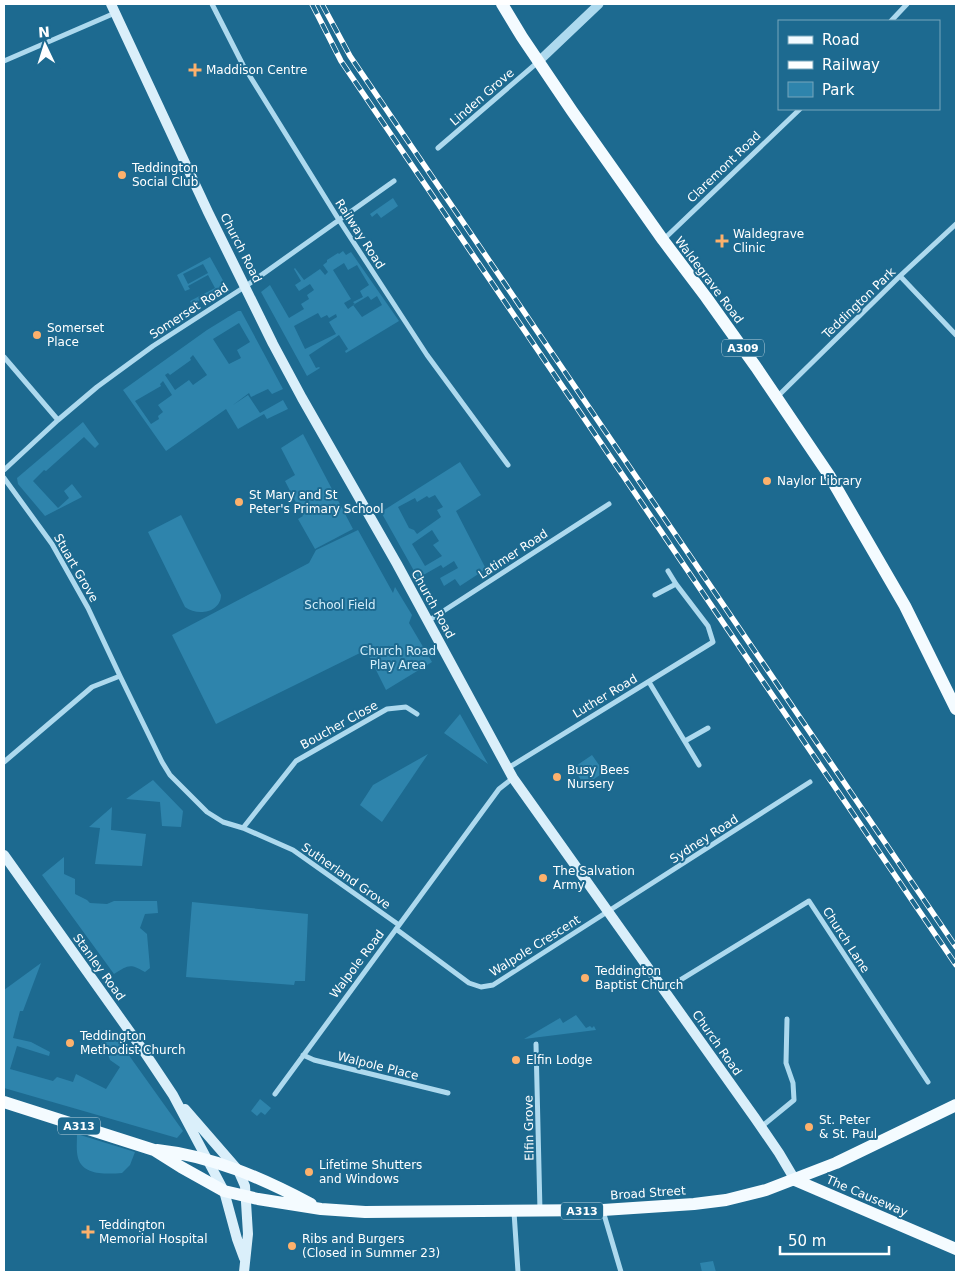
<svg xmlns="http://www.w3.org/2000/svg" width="960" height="1276" font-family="'DejaVu Sans',sans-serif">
<rect width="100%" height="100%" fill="#1d6a90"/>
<!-- green -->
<path fill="#2e84ac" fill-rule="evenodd" d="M 393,198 L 398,206 L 381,218 L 377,213 L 372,217 L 370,214 Z
M 343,251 L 346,255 L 351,252 L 399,321 L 346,353 L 345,351 L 348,349 L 339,335 L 309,355 L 316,368 L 319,367 L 320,368 L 307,376 L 261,292 L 270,285 L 289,318 L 304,309 L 301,304 L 309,299 L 307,295 L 314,290 L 310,284 L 299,291 L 295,285 L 301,281 L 294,269 L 295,268 L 304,280 L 320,269 L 325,275 L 328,272 L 323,265 L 327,262 L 327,260 L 338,253 L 339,254 ZM 344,263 L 348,270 L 357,265 L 369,285 L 360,291 L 363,297 L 353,302 L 355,304 L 348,309 L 344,303 L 351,299 L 333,270 ZM 368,296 L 371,300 L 377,296 L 382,305 L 362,317 L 353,305 ZM 318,313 L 321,318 L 327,315 L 329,318 L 336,314 L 337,317 L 329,322 L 336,334 L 305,349 L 294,326 Z
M 210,257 L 225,284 L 192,305 L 190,301 L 215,288 L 208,275 L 188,286 L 190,289 L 185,291 L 177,275 ZM 203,264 L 208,273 L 188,284 L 183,274 Z
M 238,311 L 241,311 L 283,389 L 272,394 L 268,389 L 251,397 L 249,393 L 233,405 L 248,395 L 260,413 L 283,400 L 288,409 L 267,419 L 264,414 L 238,429 L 226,409 L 166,451 L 123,390 L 207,330 ZM 239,323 L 250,342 L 237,350 L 241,358 L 229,364 L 213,339 ZM 193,355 L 207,375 L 193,385 L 189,380 L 175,390 L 165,375 L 168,373 L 170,375 L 191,360 L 190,358 ZM 163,381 L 172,395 L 158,405 L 163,412 L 158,416 L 159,419 L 151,424 L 135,401 L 161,386 L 160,384 Z
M 83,422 L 99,444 L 95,448 L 84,437 L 46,471 L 44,470 L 33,481 L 58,508 L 69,498 L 64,491 L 72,484 L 82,497 L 45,516 L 18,484 L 17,478 Z
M 303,434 L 353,529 L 315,549 L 298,519 L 303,516 L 285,481 L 295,475 L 281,448 Z
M 460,462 L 481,495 L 456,511 L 486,569 L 460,586 L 455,579 L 444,586 L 440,578 L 458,568 L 454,561 L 443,568 L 441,565 L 418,578 L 381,512 ZM 435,495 L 443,507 L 437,510 L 441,517 L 417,534 L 414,530 L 409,528 L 398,507 L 415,498 L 417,502 L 427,496 L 429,498 ZM 432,530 L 439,541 L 433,545 L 442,556 L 425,566 L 412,544 Z
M 181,515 L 221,595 C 221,612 198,617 185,607 L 148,532 Z
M 358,530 L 393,593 L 395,587 L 412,615 L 409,623 L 432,662 L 386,690 L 366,650 L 216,724 L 172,635 L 309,563 L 316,550 Z
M 460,714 L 488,764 L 444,733 Z
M 428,754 L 382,822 L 360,805 L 373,785 Z
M 592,755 L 604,772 L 580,789 L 576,784 L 581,780 L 573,768 Z
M 153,780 L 183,811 L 181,827 L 162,826 L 160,802 L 126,799 Z
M 112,807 L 111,830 L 146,834 L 142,866 L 95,864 L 100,828 L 89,827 Z
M 64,857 L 64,874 L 75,879 L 75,894 L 87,900 L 90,903 L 107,904 L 114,901 L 157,901 L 158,913 L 145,914 L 140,928 L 147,934 L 150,968 L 145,972 C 130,963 128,965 114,974 L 42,875 Z
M 192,902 L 308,914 L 305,981 L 295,981 L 294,985 L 186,977 Z
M 41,963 L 23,1011 L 20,1011 L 13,1038 L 31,1042 L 50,1052 L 49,1056 L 17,1046 L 10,1069 L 53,1081 L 57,1077 L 73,1082 L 76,1074 L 106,1089 L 120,1067 L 110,1060 L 107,1051 L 90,1053 L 113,1033 L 183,1131 L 177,1138 L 4,1088 L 4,990 Z
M 576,1015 L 586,1028 L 590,1026 L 592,1028 L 594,1026 L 596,1030 L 524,1039 L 560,1018 L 563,1023 Z
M 260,1099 L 271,1108 L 265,1115 L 261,1112 L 257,1116 L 251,1111 Z
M 77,1134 L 135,1152 L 130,1165 L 122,1173 C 108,1174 83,1176 78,1158 C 76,1150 77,1142 77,1134 Z
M 713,1261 L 716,1272 L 702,1272 L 700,1263 Z"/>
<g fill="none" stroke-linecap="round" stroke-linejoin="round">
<!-- minor -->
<path stroke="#add9ee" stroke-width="5" d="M 212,4 L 243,65 L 339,220 L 427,355 L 508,465
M 891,21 L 907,4
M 4,61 L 115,13
M 438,148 L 538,62
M 663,240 L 800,109
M 900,276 L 956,335
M 4,357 L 58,420
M 778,396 L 900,276 L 956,224
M 4,470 L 58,420 L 97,387 L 153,346 L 246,286 L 394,181
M 4,478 L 52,544 L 88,608 L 120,676
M 655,595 L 676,584
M 428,621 L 609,504
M 649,682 L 699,765
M 685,741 L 708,728
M 4,762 L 92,687 L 120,676 L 162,762 L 170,775 L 207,812 L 223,822 L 243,828 L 293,850 L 399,925
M 508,768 L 713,642 L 708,626 L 676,584 L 668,571
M 243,828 L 296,761 L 387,709 L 406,707 L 417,714
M 396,929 L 469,983 L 481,987 L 493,985 L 810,782
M 664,990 L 809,901 L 928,1082
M 536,1044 L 540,1211
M 303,1055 L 314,1060 L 448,1093
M 275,1094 L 499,789 L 513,778
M 761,1127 L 794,1100 L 793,1083 L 786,1063 L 787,1019
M 603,1211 L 621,1272
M 514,1212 L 518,1272"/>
<!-- tertiary -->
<path stroke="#add9ee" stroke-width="9" d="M 539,61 L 599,4"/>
<!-- secondary -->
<path stroke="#daeffa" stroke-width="10" d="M 111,4 L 208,212 L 273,344 L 302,398 L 397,564 L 513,778 L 755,1118 L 779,1153 L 795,1180
M 4,855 L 145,1053 L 173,1095 L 224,1191 L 237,1239 L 244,1258
M 185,1109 L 238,1170 L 245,1186 L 248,1234 L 244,1272"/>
<!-- primary -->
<path stroke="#f4fbff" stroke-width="12" d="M 502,4 L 522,37 L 572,111 L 663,240 L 706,297 L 756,367 L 829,475 L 905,606 L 956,709
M 4,1102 L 154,1150 L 181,1167 L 224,1191 L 258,1199 L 321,1209 L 365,1212 L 603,1210 L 694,1204 L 726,1200 L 766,1190 L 836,1163 L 956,1105
M 157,1150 C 212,1156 262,1178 311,1204
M 795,1180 L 956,1249"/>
<!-- rail casing -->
<g stroke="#fff" stroke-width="5.5">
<path id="rail" d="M 312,4 L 341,61 L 956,965
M 322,4 L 350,56 L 956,947"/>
</g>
<!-- rail -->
<use href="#rail" stroke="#1d6a90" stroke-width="4" stroke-dasharray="11" stroke-linecap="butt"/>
</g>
<!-- markers -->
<g fill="#fdb16c" stroke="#1d6a90" stroke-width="2">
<path d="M192.5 62.5h5v5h5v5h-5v5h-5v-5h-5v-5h5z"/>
<circle cx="122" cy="175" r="5"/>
<path d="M719.5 233.5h5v5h5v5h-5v5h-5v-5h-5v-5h5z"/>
<circle cx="37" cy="335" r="5"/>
<circle cx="767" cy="481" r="5"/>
<circle cx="239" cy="502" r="5"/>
<circle cx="557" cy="777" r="5"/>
<circle cx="543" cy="878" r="5"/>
<circle cx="585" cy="978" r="5"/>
<circle cx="70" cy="1043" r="5"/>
<circle cx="516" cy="1060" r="5"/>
<circle cx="809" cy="1127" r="5"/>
<circle cx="309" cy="1172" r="5"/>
<path d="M85.5 1224.5h5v5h5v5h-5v5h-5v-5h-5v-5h5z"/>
<circle cx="292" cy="1246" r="5"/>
</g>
<g text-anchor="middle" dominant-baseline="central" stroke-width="4" stroke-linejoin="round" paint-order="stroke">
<!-- shield labels -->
<g fill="#1d6a90" stroke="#bbd2de" stroke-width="1">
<rect x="722" y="339.5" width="42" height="17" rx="4"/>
<rect x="58" y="1117.5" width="42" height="17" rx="4"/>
<rect x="561" y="1202.5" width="42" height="17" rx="4"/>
</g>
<g font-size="11" font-weight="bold" fill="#fff">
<text x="743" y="348">A309</text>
<text x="79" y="1126">A313</text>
<text x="582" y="1211">A313</text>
</g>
<!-- poi labels -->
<g font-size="12" fill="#fff" stroke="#1d6a90" text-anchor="start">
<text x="206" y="70">Maddison Centre</text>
<text x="132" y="168">Teddington<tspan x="132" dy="14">Social Club</tspan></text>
<text x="733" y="234">Waldegrave<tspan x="733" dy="14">Clinic</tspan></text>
<text x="47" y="328">Somerset<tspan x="47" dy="14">Place</tspan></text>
<text x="777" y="481">Naylor Library</text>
<text x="249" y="495">St Mary and St<tspan x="249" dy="14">Peter's Primary School</tspan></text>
<text x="567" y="770">Busy Bees<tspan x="567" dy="14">Nursery</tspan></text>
<text x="553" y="871">The Salvation<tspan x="553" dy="14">Army</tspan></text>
<text x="595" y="971">Teddington<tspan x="595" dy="14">Baptist Church</tspan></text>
<text x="80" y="1036">Teddington<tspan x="80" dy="14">Methodist Church</tspan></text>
<text x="526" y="1060">Elfin Lodge</text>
<text x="819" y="1120">St. Peter<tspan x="819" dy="14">&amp; St. Paul</tspan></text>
<text x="319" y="1165">Lifetime Shutters<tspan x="319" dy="14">and Windows</tspan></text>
<text x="99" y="1225">Teddington<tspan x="99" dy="14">Memorial Hospital</tspan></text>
<text x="302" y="1239">Ribs and Burgers<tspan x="302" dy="14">(Closed in Summer 23)</tspan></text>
</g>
<!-- street labels -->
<g font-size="12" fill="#fff" stroke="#1d6a90">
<text transform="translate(482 97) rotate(-41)">Linden Grove</text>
<text transform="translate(724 167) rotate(-44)">Claremont Road</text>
<text transform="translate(360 234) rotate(57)">Railway Road</text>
<text transform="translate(241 248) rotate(63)">Church Road</text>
<text transform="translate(709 280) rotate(53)">Waldegrave Road</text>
<text transform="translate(859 303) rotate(-44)">Teddington Park</text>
<text transform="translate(189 311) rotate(-33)">Somerset Road</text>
<text transform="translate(513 554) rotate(-33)">Latimer Road</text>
<text transform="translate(76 568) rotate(60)">Stuart Grove</text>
<text transform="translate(433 604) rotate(61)">Church Road</text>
<text transform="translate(605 696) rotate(-31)">Luther Road</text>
<text transform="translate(339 725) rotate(-29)">Boucher Close</text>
<text transform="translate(704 839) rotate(-33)">Sydney Road</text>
<text transform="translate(346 876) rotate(35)">Sutherland Grove</text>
<text transform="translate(846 940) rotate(57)">Church Lane</text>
<text transform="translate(535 946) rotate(-32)">Walpole Crescent</text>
<text transform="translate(357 964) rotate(-53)">Walpole Road</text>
<text transform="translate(99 967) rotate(54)">Stanley Road</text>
<text transform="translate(717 1043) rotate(55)">Church Road</text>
<text transform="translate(378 1066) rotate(14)">Walpole Place</text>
<text transform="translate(529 1128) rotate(-91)">Elfin Grove</text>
<text transform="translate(648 1193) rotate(-4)">Broad Street</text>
<text transform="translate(867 1196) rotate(23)">The Causeway</text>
</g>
<!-- park labels -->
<g font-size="12" fill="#d3eefa" stroke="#1d6a90">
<text x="340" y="605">School Field</text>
<text x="398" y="651">Church Road<tspan x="398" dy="14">Play Area</tspan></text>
</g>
</g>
<!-- border -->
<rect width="960" height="1276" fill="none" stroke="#ffffff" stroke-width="10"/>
<!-- legend -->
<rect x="778" y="20" width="162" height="90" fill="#1d6a90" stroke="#77a6bc"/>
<rect x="788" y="36" width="25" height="8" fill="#f4fbff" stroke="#77a6bc"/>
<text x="822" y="45" font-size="15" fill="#ffffff">Road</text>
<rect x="788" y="61" width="25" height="8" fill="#ffffff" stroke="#77a6bc"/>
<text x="822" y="70" font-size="15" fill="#ffffff">Railway</text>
<rect x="788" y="82" width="25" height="15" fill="#2e84ac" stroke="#77a6bc"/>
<text x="822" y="95" font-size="15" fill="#ffffff">Park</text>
<!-- north arrow -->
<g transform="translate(45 45) rotate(356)" stroke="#1d6a90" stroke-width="4" paint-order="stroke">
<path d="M0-4L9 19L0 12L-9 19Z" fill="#ffffff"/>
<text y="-8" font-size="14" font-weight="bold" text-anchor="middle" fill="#ffffff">N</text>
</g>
<!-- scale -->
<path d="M780 1246v8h109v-8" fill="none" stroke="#ffffff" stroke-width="2.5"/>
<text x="788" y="1246" font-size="15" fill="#ffffff" stroke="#1d6a90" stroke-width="4" paint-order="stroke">50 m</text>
</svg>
